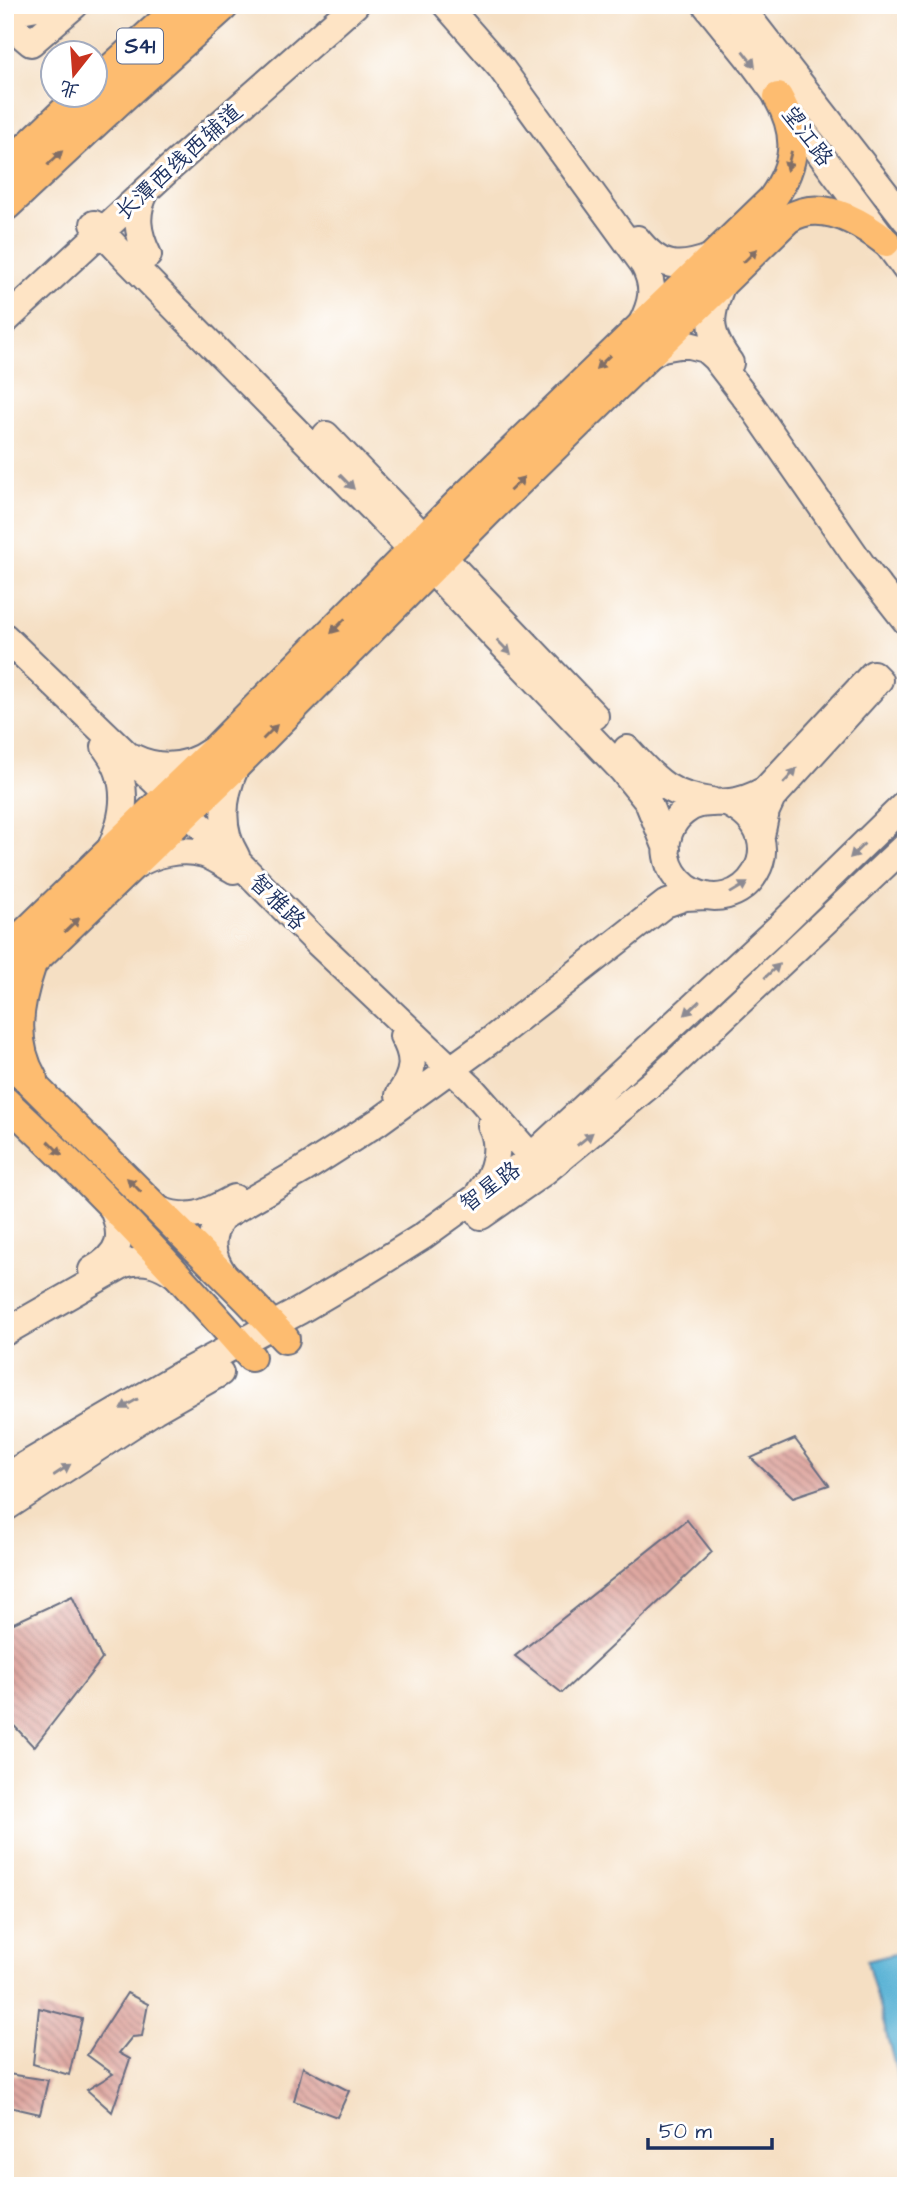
<svg xmlns="http://www.w3.org/2000/svg" width="911" height="2191" font-family="'Architects Daughter','LXGW WenKai TC',sans-serif">
<defs>
<pattern id="building-back-hatch" width="6" height="6" patternUnits="userSpaceOnUse" patternTransform="scale(1.75)"><rect width="6" height="6" fill="#dfa8a1"/><path d="M-1 5l2 2M0 0l6 6M5-1l2 2" fill="none" stroke="#b48986"/></pattern>
</defs>
<rect width="100%" height="100%" fill="#fff"/>
<filter id="ink" filterUnits="userSpaceOnUse"><feTurbulence type="fractalNoise" baseFrequency=".0143" numOctaves="2"/><feDisplacementMap in="SourceGraphic" scale="14" xChannelSelector="R" yChannelSelector="G"/><feConvolveMatrix kernelMatrix="1 2 1 2 8 2 1 2 1" color-interpolation-filters="sRGB"/></filter>
<filter id="wash" filterUnits="userSpaceOnUse"><feTurbulence type="fractalNoise" baseFrequency=".00686" numOctaves="4" result="noise"/><feDisplacementMap in="SourceGraphic" scale="28" xChannelSelector="R" yChannelSelector="G"/><feGaussianBlur stdDeviation="1.57" result="paint"/><feColorMatrix in="noise" values="0 0 0 0 0 0 0 0 0 0 0 0 0 0 0 0 0 1.4 0 .05"/><feComposite in="paint" operator="in"/></filter>
<g filter="url(#wash)">
<rect width="100%" height="100%" fill="#f5dfc3"/>
<!-- water -->
<path fill="#56b1d4" stroke="#387099" stroke-width="2" d="M 906,1951 L 906,2076 L 899,2081 L 867,1961 Z"/>
<g id="blocks">
<!-- building -->
<path fill="url(#building-back-hatch)" d="M 795,1439 L 829,1485 L 793,1497 L 751,1458 Z
M 687,1520 L 712,1552 L 562,1693 L 515,1656 Z
M 72,1596 L 102,1659 L 34,1747 L 5,1716 L 5,1627 Z
M 127,1993 L 148,2004 L 142,2036 L 132,2037 L 119,2053 L 130,2059 L 112,2112 L 87,2090 L 113,2074 L 87,2055 Z
M 39,2008 L 82,2019 L 69,2075 L 33,2064 Z
M 303,2067 L 349,2091 L 337,2117 L 294,2101 Z
M 8,2074 L 48,2080 L 40,2114 L 5,2106 Z"/>
</g>
</g>
<g filter="url(#ink)">
<use href="#blocks" fill-opacity="0" stroke="#676d81" stroke-width="2"/>
<g fill="none" stroke-linecap="round" stroke-linejoin="round">
<!-- secondary casing -->
<g stroke="#676d81" stroke-width="30">
<path id="secondary" d="M 18,5 L 26,9 L 47,5
M 446,5 L 501,68 L 644,265 C 656,288 652,303 641,325
M 706,5 L 752,62 L 906,269
M 739,5 L 906,220
M 5,21 L 31,43 L 75,5
M 146,191 C 134,213 137,233 148,255
M 94,224 L 127,259 L 372,508 L 623,771 L 648,802 L 667,849
M 637,239 C 660,268 678,270 712,257
M 723,282 C 708,317 707,332 730,363
M 5,321 L 169,169 L 355,5
M 650,355 L 662,348 L 685,344 L 705,349 L 715,358 L 752,406 L 862,565 L 906,621
M 326,435 L 595,716
M 5,637 L 223,847 L 318,943 L 471,1088 L 543,1170
M 105,747 C 131,781 126,815 109,852
M 627,749 C 656,780 667,795 711,801
M 132,757 C 159,770 186,769 211,751
M 236,766 C 223,795 218,827 236,856
M 727,803 C 802,839 741,926 686,887 C 676,879 669,868 667,856 C 664,840 671,822 684,812 C 699,800 712,804 730,802 C 742,801 754,796 765,790 L 873,674 L 879,680 L 772,798 L 766,811 L 761,836
M 134,866 C 153,854 181,847 204,854 C 214,857 224,865 234,870
M 399,1095 C 414,1074 416,1058 403,1036
M 480,1191 C 495,1173 502,1146 491,1125
M 159,1210 C 191,1222 206,1213 234,1198
M 481,1216 L 544,1172 L 662,1075 L 906,845
M 92,1270 C 122,1253 125,1236 111,1205
M 224,1275 C 210,1254 208,1237 222,1217 L 303,1170 L 378,1122 L 491,1040 L 665,904 L 685,897 L 707,896
M 5,1332 L 124,1264 C 145,1258 159,1263 176,1275
M 5,1477 L 178,1376 L 299,1311 L 367,1271 L 423,1236 L 524,1163 L 779,927 L 906,803
M 5,1508 L 155,1410 L 220,1373"/>
</g>
<!-- primary casing -->
<g stroke="#676d81" stroke-width="32">
<path id="primary" d="M 5,952 L 218,746 L 459,502 L 772,199 C 797,164 799,134 778,97
M 31,967 C 18,1005 12,1042 33,1079
M 5,989 L 231,771 L 488,512 L 788,219 C 820,198 859,221 886,242
M 5,1057 L 249,1301 L 285,1339
M 5,1101 C 92,1182 173,1268 251,1357"/>
</g>
<!-- highway casing -->
<g stroke="#676d81" stroke-width="37">
<path id="highway" d="M 94,87 L 185,5
M 5,171 L 86,94
M 5,204 L 121,96 L 222,5"/>
</g>
<!-- secondary -->
<use href="#secondary" stroke="#fee4c5" stroke-width="26"/>
<!-- primary -->
<use href="#primary" stroke="#fdbc6f" stroke-width="28"/>
<!-- highway -->
<use href="#highway" stroke="#fdbc6f" stroke-width="33"/>
</g>
<!-- one-way arrows -->
<defs><path id="oneway-solid" d="M-6-.8H1V-3.2L6.5 0L1 3.2V.8H-6Z" transform="scale(1.75)"/></defs>
<g fill="#8c8a92">
<use href="#oneway-solid" transform="translate(749 59) rotate(52)"/>
<use href="#oneway-solid" transform="translate(347 482) rotate(45)"/>
<use href="#oneway-solid" transform="translate(504 647) rotate(46)"/>
<use href="#oneway-solid" transform="translate(790 776) rotate(-48)"/>
<use href="#oneway-solid" transform="translate(857 851) rotate(135)"/>
<use href="#oneway-solid" transform="translate(739 888) rotate(-31)"/>
<use href="#oneway-solid" transform="translate(772 971) rotate(-43)"/>
<use href="#oneway-solid" transform="translate(692 1008) rotate(137)"/>
<use href="#oneway-solid" transform="translate(585 1139) rotate(-39)"/>
<use href="#oneway-solid" transform="translate(129 1404) rotate(150)"/>
<use href="#oneway-solid" transform="translate(62 1470) rotate(-33)"/>
</g>
<g fill="#816e66">
<use href="#oneway-solid" transform="translate(55 158) rotate(-43)"/>
<use href="#oneway-solid" transform="translate(789 161) rotate(104)"/>
<use href="#oneway-solid" transform="translate(750 256) rotate(-44)"/>
<use href="#oneway-solid" transform="translate(603 362) rotate(136)"/>
<use href="#oneway-solid" transform="translate(517 484) rotate(-44)"/>
<use href="#oneway-solid" transform="translate(338 626) rotate(134)"/>
<use href="#oneway-solid" transform="translate(270 732) rotate(-45)"/>
<use href="#oneway-solid" transform="translate(72 925) rotate(-44)"/>
<use href="#oneway-solid" transform="translate(55 1148) rotate(45)"/>
<use href="#oneway-solid" transform="translate(134 1185) rotate(-135)"/>
</g>
</g>
<g text-anchor="middle" dominant-baseline="central" stroke-width="6" stroke-linejoin="round" paint-order="stroke">
<!-- shield labels -->
<rect fill="#fff" stroke="#5f6d8e" stroke-width="2" x="117" y="28.5" width="46" height="35" rx="5"/>
<g font-size="21" font-weight="bold" fill="#1b2f5e">
<text x="140" y="46">S41</text>
</g>
<!-- street labels -->
<g font-size="23" fill="#1b2f5e" stroke="#fff">
<text transform="translate(807 136) rotate(53)">望江路</text>
<text transform="translate(179 162) rotate(-42)">长潭西线西辅道</text>
<text transform="translate(277 902) rotate(45)">智雅路</text>
<text transform="translate(490 1187) rotate(-36)">智星路</text>
</g>
</g>
<!-- margin -->
<rect width="911" height="2191" fill="none" stroke="#fff" stroke-width="28"/>
<!-- north arrow -->
<g transform="translate(74 74) rotate(197)"><circle r="33" fill="#ffffff" stroke="#a4acbf" stroke-width="2"/>
<path d="M0-5L12 26L0 18L-12 26Z" fill="#c8321e"/>
<text y="-10" font-size="19" font-weight="bold" text-anchor="middle" fill="#1b2f5e">北</text>
</g>
<!-- scale -->
<path d="M648 2138v10h124v-10" fill="none" stroke="#1b2f5e" stroke-width="3.5"/>
<text x="659" y="2138" font-size="21" fill="#1b2f5e" stroke="#ffffff" stroke-width="5" paint-order="stroke">50 m</text>
</svg>
